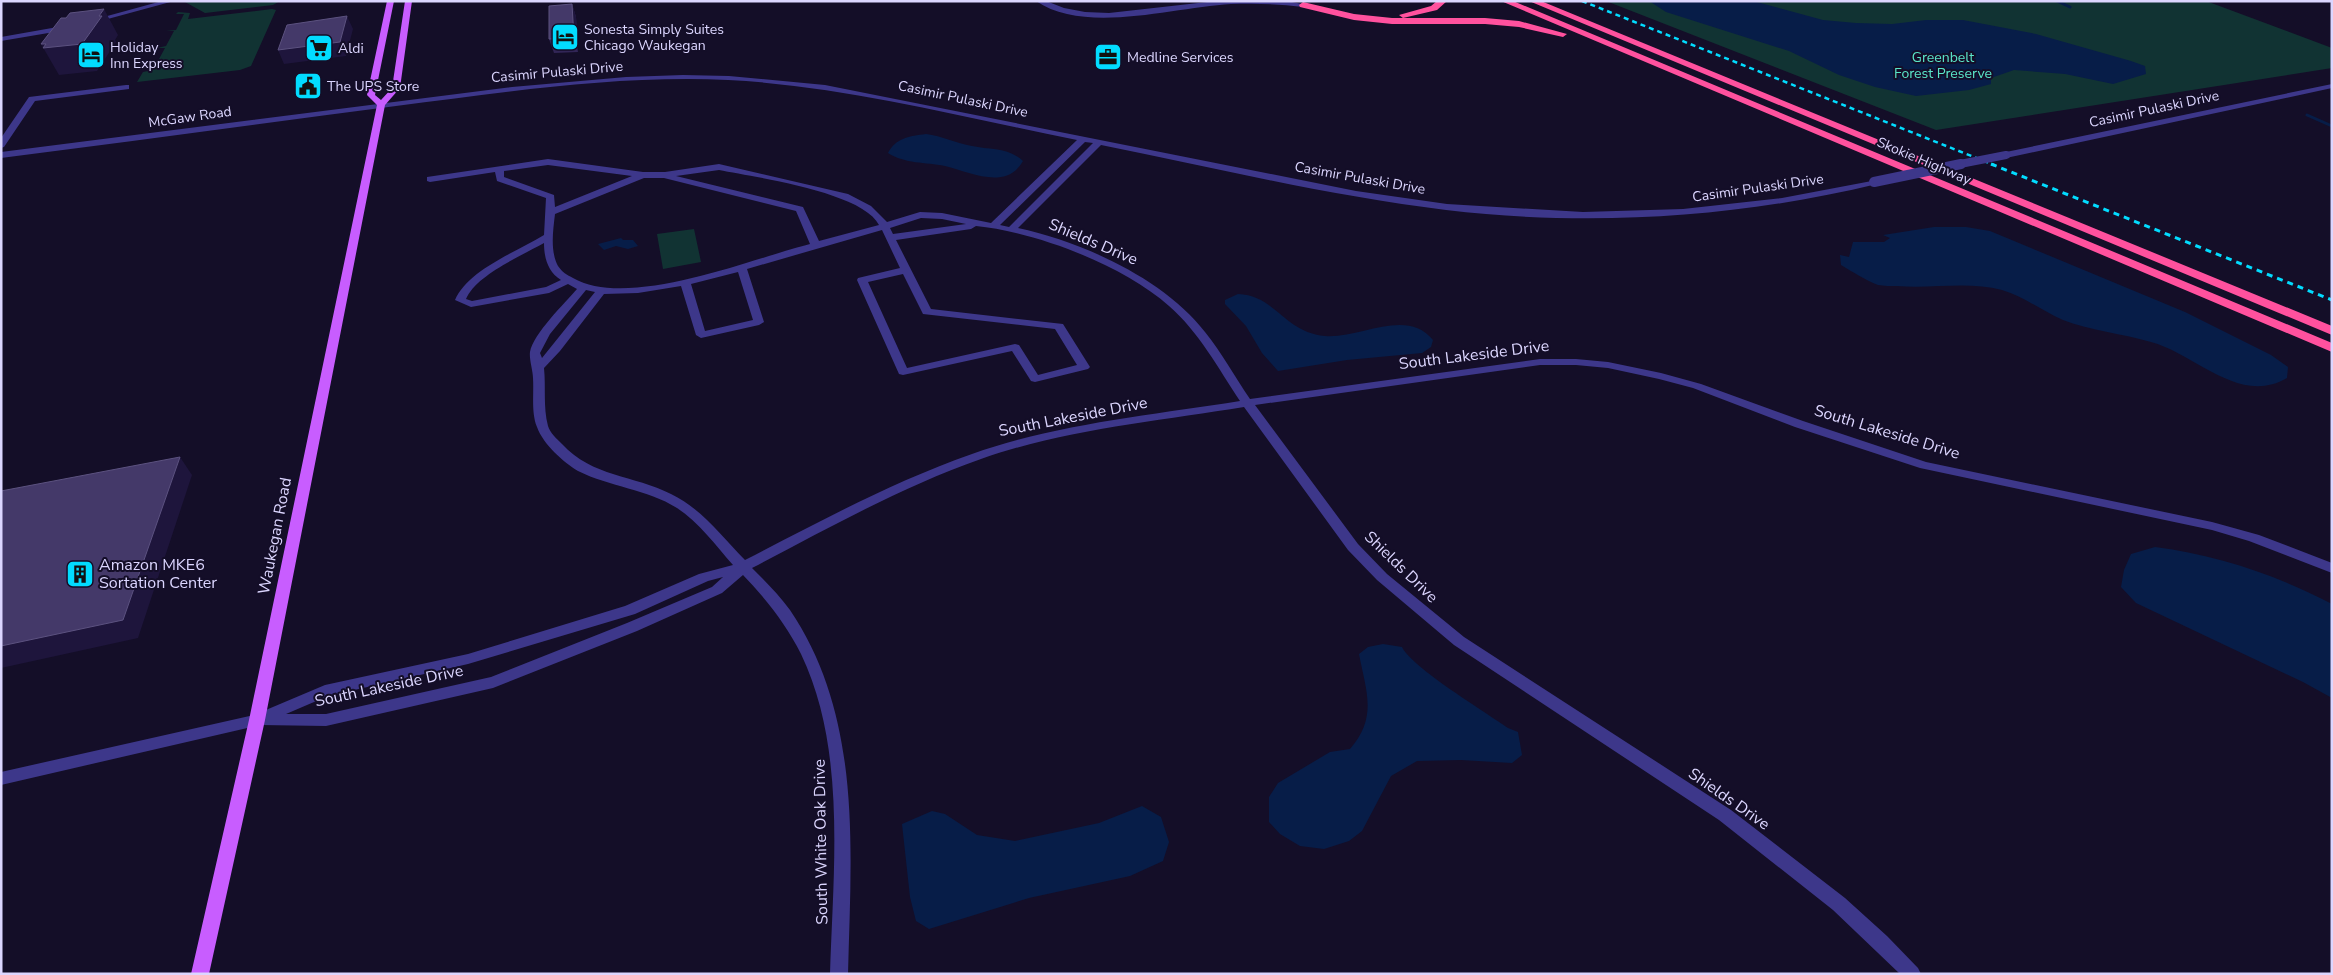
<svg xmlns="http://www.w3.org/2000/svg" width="2333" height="975" font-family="'Nunito Sans',sans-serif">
<rect width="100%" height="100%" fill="#140e28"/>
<!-- green -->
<path fill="#133" d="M 280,1 L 273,5 L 205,13 L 185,2 Z
M 1606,1 L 2206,1 L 2332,48 L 2332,68 L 1936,130 Z
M 272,9 L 276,10 L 251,66 L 240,70 L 137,82 L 143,72 L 153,70 L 165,48 L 157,48 L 166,46 L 174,31 L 166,31 L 176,30 L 184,14 L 176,14 L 178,12 L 190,13 L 188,19 Z
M 694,229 L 701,262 L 663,269 L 657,234 Z"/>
<!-- water -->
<path fill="#071d48" d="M 1649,1 L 1753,1 L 1823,20 L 1856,23 L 1892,24 L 1926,20 L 1963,20 L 2036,34 L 2131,61 L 2145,66 L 2146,74 L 2113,84 L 2065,74 L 2014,70 L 1991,78 L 1991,84 L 1969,90 L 1916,96 L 1875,87 L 1839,75 L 1789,51 L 1666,12 Z
M 926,134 C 942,136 956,143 972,146 C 990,150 1008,147 1023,161 C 1006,191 970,172 945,166 C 925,162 905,164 888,153 C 896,138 909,136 926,134 Z
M 1934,227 L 1966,227 L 1990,231 L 2185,312 L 2271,355 L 2288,367 L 2287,378 C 2239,406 2196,354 2151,342 C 2124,334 2088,330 2063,320 C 2042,311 2025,297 2002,290 C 1968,281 1932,289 1897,286 C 1891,286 1884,286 1878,285 C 1865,280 1853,272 1841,265 L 1840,255 L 1849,257 L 1853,242 L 1884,242 L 1890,238 L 1883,235 Z
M 621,238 L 623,240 L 633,240 L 638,246 L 628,249 L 616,246 L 604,250 L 598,244 Z
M 1238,294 C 1275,295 1284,332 1325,336 C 1359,339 1407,307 1433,340 L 1431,347 L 1422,353 L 1347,360 L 1278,371 L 1262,353 L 1246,326 L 1225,304 L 1225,300 Z
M 2155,547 C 2218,555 2276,575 2332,604 L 2332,698 L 2303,682 L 2136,603 L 2121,587 L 2124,570 L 2131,554 Z
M 1383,644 L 1402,647 C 1411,667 1487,713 1508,728 L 1518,732 L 1522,755 L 1512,763 L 1461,760 L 1417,761 L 1391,776 L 1362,831 L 1349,841 L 1324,849 L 1300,846 L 1280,834 L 1269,822 L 1269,797 L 1278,783 L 1330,752 L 1350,749 C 1378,717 1366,691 1359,654 L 1368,647 Z
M 1142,806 L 1161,817 L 1169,842 L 1163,861 L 1130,876 L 1029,898 L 929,929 L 916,921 L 910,897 L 902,824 L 932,811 L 945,814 L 977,835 L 1015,841 L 1099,823 Z"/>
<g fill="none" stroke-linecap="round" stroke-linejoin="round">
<!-- stream -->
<path stroke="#071d48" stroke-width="3" d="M 2057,1 L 2070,7
M 2307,115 L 2332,126"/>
<!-- minor -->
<path fill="#3d378a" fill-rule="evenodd" d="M 162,1 L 174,1 L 93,23 L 89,21 Z
M 1036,1 L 1046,1 L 1064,8 L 1085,12 L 1109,13 L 1216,1 L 1287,1 L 1307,5 L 1303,7 C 1279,4 1255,3 1231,4 C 1175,7 1085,35 1036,1 Z
M 69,25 L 73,27 L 72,29 L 1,41 L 1,37 Z
M 683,75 L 729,76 L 825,85 L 1356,191 L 1447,204 L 1583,212 L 1683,209 L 1782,198 L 1877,180 L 1877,184 C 1737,218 1589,227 1446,210 C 1330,196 1215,168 1101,145 L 1018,228 C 1083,242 1164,279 1205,332 C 1222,353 1235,377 1250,399 L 1540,359 L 1576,359 L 1608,362 L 1661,373 L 1701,384 L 1803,421 L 1926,462 L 2212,522 L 2259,535 L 2332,563 L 2332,573 L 2249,541 L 2212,530 L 1920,468 L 1795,427 L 1693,388 L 1659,379 L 1608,368 L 1576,365 L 1540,365 L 1255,405 L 1358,544 L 1387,574 L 1464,637 L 1731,810 L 1845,898 L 1887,936 L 1918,968 L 1921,974 L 1900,974 L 1833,910 L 1719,820 L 1454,645 L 1377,580 L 1348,550 L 1244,407 C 1159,421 1062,430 981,459 C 901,487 827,529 752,568 C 765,581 779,595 790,610 C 863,718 851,851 848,974 L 830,974 C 833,871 847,750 801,654 C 786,624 766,599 743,575 L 722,593 L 637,631 L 493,688 L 326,726 L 260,725 L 1,785 L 1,772 L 254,715 L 325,685 L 468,654 L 625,606 L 699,574 L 733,565 C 716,546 699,522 677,508 C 647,489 610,487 578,471 C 563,462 543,444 537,427 C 531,412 534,394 533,378 C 533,371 529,359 530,352 C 533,334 565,303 577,289 L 568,284 L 549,293 L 471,307 L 455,300 C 468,270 516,252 544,235 L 546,198 L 497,181 L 495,172 L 430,182 L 427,181 L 427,177 L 548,159 L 643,172 L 665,172 L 719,164 L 848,194 L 871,206 L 887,222 L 920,212 L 942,213 L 991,223 L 1077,140 C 962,117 845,86 728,80 C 617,75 506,92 396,106 C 265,123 133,141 1,158 L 1,152 L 512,87 L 626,77 ZM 1085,142 L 1093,143 L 1009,227 L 1000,225 ZM 548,165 L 632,176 L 555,207 L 554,195 L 504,177 L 504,171 ZM 719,170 C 754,177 863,192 879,225 L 819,241 L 803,207 L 676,176 ZM 644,178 L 664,178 L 796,211 L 810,244 C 751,259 628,310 573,278 C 567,275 562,272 558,266 C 550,251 553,231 555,214 ZM 921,218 L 942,219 L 966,224 L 893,234 L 890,228 ZM 976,226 C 1036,232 1123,265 1169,306 C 1199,332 1218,368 1240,401 C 1152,415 1056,424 972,454 C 892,482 819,522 745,560 C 722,537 701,508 671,494 C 634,475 592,477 562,444 C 557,439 550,433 548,426 C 543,407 546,387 544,368 L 560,351 L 604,294 L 638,293 L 681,286 L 696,335 L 701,338 L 759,325 L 764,322 L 747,269 L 882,230 L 900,268 L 858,278 L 857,280 L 899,374 L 903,375 L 1012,351 L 1031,381 L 1035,382 L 1088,369 L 1090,367 L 1063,324 L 931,309 L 896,240 L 971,229 ZM 544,243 C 544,258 548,272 561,280 L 546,287 L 472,301 L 466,299 C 476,275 521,256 544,243 ZM 738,272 L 753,320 L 705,331 L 691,284 ZM 903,274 L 923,314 L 1055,329 L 1077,365 L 1038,375 L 1019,345 L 1015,344 L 907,368 L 868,282 ZM 586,290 L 595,292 L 542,358 L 540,353 L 550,334 ZM 723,577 L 712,587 L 627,623 L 491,677 L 326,714 L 286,714 L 328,696 L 468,664 L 635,614 L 708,581 Z
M 2332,84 L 2332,88 L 2006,158 L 2002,155 L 2006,152 Z
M 126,85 L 129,85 L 129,89 L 35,101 L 4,147 L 1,148 L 1,138 L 29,97 Z"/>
<!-- major -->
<path fill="#c85dff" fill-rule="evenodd" d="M 387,1 L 394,1 L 375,95 L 381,100 L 392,88 L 405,1 L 412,1 L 400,88 L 385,105 L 265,720 L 209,974 L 191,974 L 249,720 L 377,105 L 367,95 Z"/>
<!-- highway -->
<path fill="#ff519e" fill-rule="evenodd" d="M 1437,1 L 1447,1 L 1437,10 L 1403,18 L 1399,15 L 1431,6 Z
M 1501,1 L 1513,1 L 2332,343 L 2332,352 Z
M 1529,1 L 1541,1 L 2332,326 L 2332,335 Z
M 1303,2 L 1354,14 L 1392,18 L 1485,18 L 1519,21 L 1567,34 L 1563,37 L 1519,27 L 1485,24 L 1392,24 L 1354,20 L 1300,7 L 1299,5 Z"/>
<!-- rail-far1 -->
<path stroke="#02dcff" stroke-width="2.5" stroke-dasharray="5 4" stroke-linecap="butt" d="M 1582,1 L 1994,165"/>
<!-- rail -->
<path stroke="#02dcff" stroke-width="3" stroke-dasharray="6 5" stroke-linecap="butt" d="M 1991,164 L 2332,300"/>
<!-- minor-bridge-far1 -->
<path stroke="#3d378a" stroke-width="8" d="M 1955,165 L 2006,155"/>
<!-- minor-bridge -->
<path stroke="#3d378a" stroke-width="10" d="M 1874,182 L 1961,164"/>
</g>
<!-- wall -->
<path fill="#322657" d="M 572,4 L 576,17 L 578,52 L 554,53 L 549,39 Z"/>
<!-- shaded-wall -->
<path fill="#1e153c" d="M 572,4 L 576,17 L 578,52 L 574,38 Z
M 104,9 L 118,35 L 115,40 L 116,42 L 97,71 L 59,75 L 41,44 L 46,44 L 99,16 Z
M 347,16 L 353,29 L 346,56 L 284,64 L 278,50 Z
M 180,457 L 192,475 L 138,638 L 1,668 L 1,646 Z"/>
<!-- building -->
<path fill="#443969" stroke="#5c5280" d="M 572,4 L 574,38 L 549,39 L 549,6 Z
M 104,9 L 99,16 L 102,16 L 82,44 L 43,48 L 46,44 L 41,44 L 61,18 L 66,18 L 70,13 Z
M 347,16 L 340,42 L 278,50 L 287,25 Z
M 180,457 L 123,620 L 1,646 L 1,491 Z"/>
<!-- icons -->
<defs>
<g id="hotel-square" transform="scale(1.4375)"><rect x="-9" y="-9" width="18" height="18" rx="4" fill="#02dcff" stroke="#140e28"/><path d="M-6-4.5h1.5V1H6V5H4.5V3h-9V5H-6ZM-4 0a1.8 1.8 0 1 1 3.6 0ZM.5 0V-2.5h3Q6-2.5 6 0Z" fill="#111"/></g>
<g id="supermarket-square" transform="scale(1.4375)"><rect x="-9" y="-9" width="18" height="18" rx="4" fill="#02dcff" stroke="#140e28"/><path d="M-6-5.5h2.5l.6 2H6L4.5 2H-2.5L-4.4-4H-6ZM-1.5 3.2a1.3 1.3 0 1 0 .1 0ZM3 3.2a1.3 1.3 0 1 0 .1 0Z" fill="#111"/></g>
<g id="office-square" transform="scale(1.4375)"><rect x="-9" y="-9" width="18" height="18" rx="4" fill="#02dcff" stroke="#140e28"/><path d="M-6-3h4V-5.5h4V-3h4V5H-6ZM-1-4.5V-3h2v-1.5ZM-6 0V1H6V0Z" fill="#111"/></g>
<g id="civic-square" transform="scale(1.4375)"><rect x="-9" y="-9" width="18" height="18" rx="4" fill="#02dcff" stroke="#140e28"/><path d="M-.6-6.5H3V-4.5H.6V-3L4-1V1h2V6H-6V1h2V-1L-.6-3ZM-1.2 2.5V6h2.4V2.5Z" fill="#111"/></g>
<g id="building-square" transform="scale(1.4375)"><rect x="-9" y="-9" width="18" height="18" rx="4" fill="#02dcff" stroke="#140e28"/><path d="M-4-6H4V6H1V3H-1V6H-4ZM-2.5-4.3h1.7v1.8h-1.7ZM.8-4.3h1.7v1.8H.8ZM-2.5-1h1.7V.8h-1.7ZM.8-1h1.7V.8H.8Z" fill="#111"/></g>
</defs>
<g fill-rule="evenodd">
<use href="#hotel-square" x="565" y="37"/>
<use href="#supermarket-square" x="319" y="48"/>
<use href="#hotel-square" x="91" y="55"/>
<use href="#office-square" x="1108" y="57"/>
<use href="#civic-square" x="308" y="86"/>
<use href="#building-square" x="80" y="574"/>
</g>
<g text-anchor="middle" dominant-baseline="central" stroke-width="4" stroke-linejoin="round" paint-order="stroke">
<!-- far-poi labels -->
<g font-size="14" fill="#dcd6ff" stroke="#140e28" text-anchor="start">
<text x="584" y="29">Sonesta Simply Suites<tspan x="584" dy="16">Chicago Waukegan</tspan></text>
<text x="110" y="47">Holiday<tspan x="110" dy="16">Inn Express</tspan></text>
<text x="338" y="48">Aldi</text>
<text x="1127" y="57">Medline Services</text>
<text x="327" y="86">The UPS Store</text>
</g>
<!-- far-park labels -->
<g font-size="14" fill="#5ae6c9" stroke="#140e28">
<text x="1943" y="57">Greenbelt<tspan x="1943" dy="16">Forest Preserve</tspan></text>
</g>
<!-- far-street labels -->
<g font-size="14" fill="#dcd6ff" stroke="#140e28">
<text transform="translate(557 72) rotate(-5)">Casimir Pulaski Drive</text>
<text transform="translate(963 99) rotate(12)">Casimir Pulaski Drive</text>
<text transform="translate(2154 109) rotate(-12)">Casimir Pulaski Drive</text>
<text transform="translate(190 117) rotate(-8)">McGaw Road</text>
<text transform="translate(1924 161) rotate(23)">Skokie Highway</text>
<text transform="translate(1360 178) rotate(10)">Casimir Pulaski Drive</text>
<text transform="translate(1758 188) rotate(-8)">Casimir Pulaski Drive</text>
</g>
<!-- street labels -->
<g font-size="16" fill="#dcd6ff" stroke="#140e28">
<text transform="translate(1093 242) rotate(23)">Shields Drive</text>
<text transform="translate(1474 355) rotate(-7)">South Lakeside Drive</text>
<text transform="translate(1073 417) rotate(-11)">South Lakeside Drive</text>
<text transform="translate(1887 432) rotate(17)">South Lakeside Drive</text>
<text transform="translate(275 536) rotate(-79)">Waukegan Road</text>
<text transform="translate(1401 567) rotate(44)">Shields Drive</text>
<text transform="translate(389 686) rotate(-12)">South Lakeside Drive</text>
<text transform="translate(1729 799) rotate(35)">Shields Drive</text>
<text transform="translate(821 842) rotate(-91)">South White Oak Drive</text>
</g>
<!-- poi labels -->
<g font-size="16" fill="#dcd6ff" stroke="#140e28" text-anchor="start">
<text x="99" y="565">Amazon MKE6<tspan x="99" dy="18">Sortation Center</tspan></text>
</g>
</g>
<!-- border -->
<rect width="2333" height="975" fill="none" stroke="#dcd6ff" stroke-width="5"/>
</svg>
